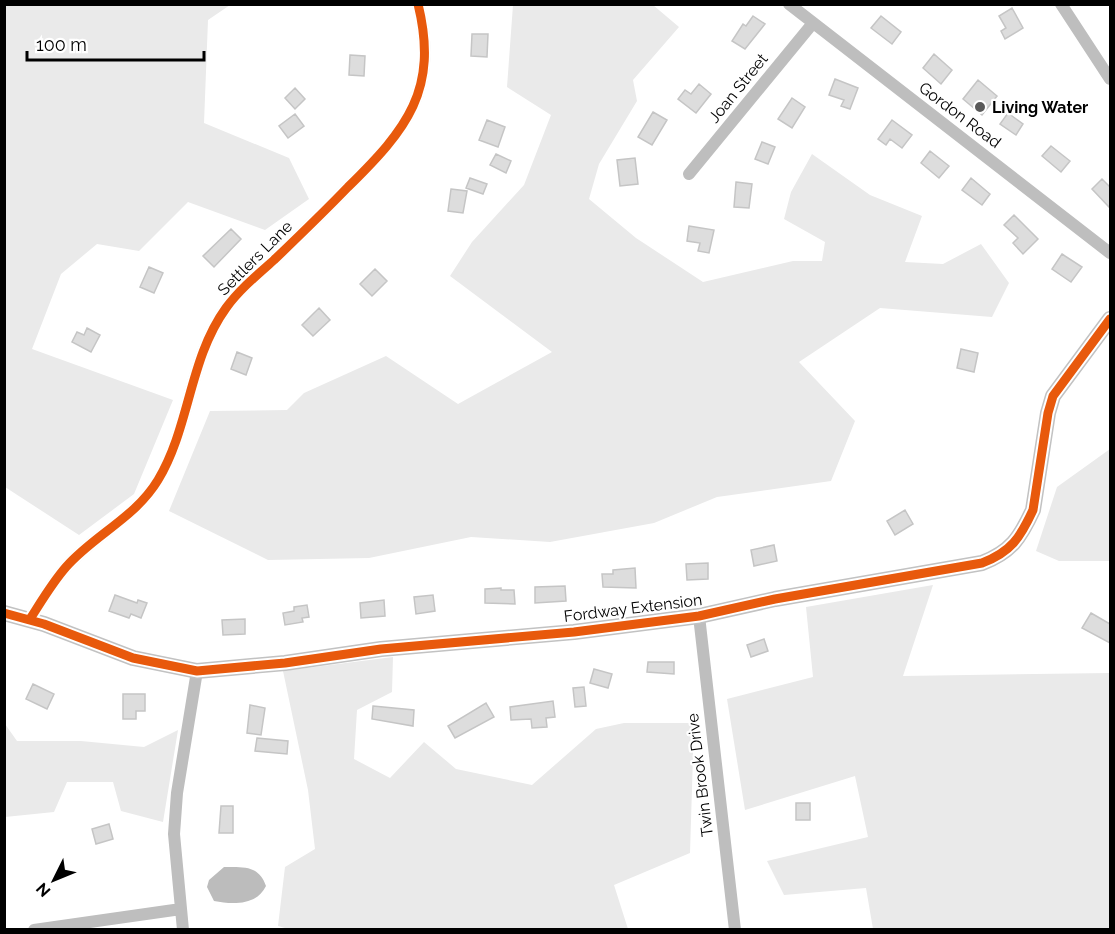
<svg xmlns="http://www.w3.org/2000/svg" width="1115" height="934" font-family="Raleway,sans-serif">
<rect width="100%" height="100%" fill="#fff"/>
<!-- green -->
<path fill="#eaeaea" d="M 5,4 L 230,5 L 208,20 L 204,123 L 289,158 L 309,199 L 265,230 L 188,202 L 139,251 L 97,244 L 61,274 L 32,349 L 173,400 L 134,494 L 79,535 L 5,487 Z
M 513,5 L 653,5 L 679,27 L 633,80 L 637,101 L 599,164 L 589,199 L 636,238 L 703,282 L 793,261 L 822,261 L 825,242 L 784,219 L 791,192 L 812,154 L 870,195 L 922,216 L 905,262 L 943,264 L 981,244 L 1009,283 L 992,317 L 880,308 L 799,362 L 855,421 L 831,481 L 717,497 L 654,523 L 550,542 L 471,537 L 369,558 L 268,560 L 169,511 L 210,411 L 287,410 L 304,393 L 386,356 L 458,404 L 552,352 L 450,276 L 472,242 L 524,185 L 551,115 L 507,87 Z
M 1110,449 L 1110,561 L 1059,561 L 1036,551 L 1057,487 Z
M 933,585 L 903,676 L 1110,673 L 1110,929 L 873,929 L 866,888 L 784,895 L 767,861 L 868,837 L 855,776 L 745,810 L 727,699 L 813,677 L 806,607 Z
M 393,657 L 392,692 L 357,710 L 354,759 L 390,778 L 424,742 L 456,769 L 532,785 L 596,729 L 624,723 L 694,723 L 690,853 L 614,885 L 628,929 L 292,930 L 278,926 L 285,867 L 315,849 L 308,790 L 283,671 Z
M 5,724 L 17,741 L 81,741 L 144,747 L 178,730 L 163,822 L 121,811 L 113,782 L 67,782 L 54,812 L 5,817 Z"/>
<!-- water -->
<path fill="#bcbcbc" d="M 224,867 C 243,867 259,865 266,886 C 257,905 234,905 214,901 L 207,887 L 209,880 Z"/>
<!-- building -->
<path fill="#ddd" stroke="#c5c5c5" stroke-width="1.5" d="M 1012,8 L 1023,28 L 1005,39 L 1001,31 L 1006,28 L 999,16 Z
M 753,16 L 765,24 L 745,49 L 732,41 L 743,24 L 746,26 Z
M 881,16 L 901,32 L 892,44 L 871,28 Z
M 472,34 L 488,34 L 487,57 L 471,56 Z
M 934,54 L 952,70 L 941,84 L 923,68 Z
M 350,55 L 365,56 L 364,76 L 349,75 Z
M 835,79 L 858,88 L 850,109 L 841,106 L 844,100 L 829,95 Z
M 978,80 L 997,96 L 982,115 L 963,99 Z
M 699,84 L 711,94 L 696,113 L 678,99 L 685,90 L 691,94 Z
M 295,88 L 305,99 L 295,109 L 285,98 Z
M 792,98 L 805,107 L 792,128 L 778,119 Z
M 653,112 L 667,120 L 652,145 L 638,137 Z
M 1008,113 L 1023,124 L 1016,135 L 1000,124 Z
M 295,114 L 304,126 L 288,138 L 279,126 Z
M 487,120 L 505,127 L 498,147 L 479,140 Z
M 892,120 L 912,135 L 902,148 L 890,139 L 886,145 L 878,139 Z
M 762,142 L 775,147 L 768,164 L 755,159 Z
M 1051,146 L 1070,161 L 1061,172 L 1042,156 Z
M 930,151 L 949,166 L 939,178 L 921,163 Z
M 496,154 L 511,161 L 506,173 L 490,165 Z
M 635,158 L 638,184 L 620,186 L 617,160 Z
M 470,178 L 487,184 L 483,194 L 466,188 Z
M 971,178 L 990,194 L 982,205 L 962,190 Z
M 1102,179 L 1110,187 L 1110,208 L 1092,189 Z
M 736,182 L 752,184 L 749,208 L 734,207 Z
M 451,189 L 467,191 L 463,213 L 448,211 Z
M 1014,215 L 1038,239 L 1023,254 L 1013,243 L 1018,238 L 1004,225 Z
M 689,226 L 714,230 L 709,253 L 698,251 L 700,243 L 687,241 Z
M 231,229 L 241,239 L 214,267 L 203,256 Z
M 1062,254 L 1082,267 L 1071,282 L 1052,269 Z
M 149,267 L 163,273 L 154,293 L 140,287 Z
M 375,269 L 387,281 L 372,296 L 360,284 Z
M 319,308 L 330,320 L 313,336 L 302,325 Z
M 87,328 L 100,335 L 91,352 L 72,342 L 77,332 L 84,335 Z
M 961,349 L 978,353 L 974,372 L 957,368 Z
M 237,352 L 252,358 L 246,375 L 231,369 Z
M 905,510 L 913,524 L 895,535 L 887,521 Z
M 774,545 L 777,561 L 754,566 L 751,550 Z
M 708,563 L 708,579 L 687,580 L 686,564 Z
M 635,568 L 636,588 L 603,587 L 602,574 L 613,574 L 613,570 Z
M 565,586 L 566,601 L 535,603 L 535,587 Z
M 501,588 L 501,590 L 514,590 L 515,604 L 485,603 L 485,589 Z
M 115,595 L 137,603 L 138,600 L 147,603 L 141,618 L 131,614 L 129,618 L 109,611 Z
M 433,595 L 435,611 L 416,614 L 414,597 Z
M 384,600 L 385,616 L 361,618 L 360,603 Z
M 307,605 L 309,617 L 302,618 L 303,622 L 285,625 L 283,613 L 294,611 L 294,607 Z
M 1091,613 L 1110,624 L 1110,643 L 1082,628 Z
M 245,619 L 245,634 L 223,635 L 222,620 Z
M 764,639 L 768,651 L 751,657 L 747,645 Z
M 648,662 L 674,662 L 674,674 L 647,672 Z
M 594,669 L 612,674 L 608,688 L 590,683 Z
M 33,684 L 54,694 L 47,709 L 26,699 Z
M 584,687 L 586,706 L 575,707 L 573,688 Z
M 123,694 L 145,694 L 145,711 L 136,711 L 136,719 L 123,719 Z
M 553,701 L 555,717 L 546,718 L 547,727 L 532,728 L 531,719 L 511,720 L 510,707 Z
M 486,703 L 494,717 L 455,738 L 448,726 Z
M 250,705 L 265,708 L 261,735 L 247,733 Z
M 373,706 L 414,710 L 413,726 L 372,719 Z
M 257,738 L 288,741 L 287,754 L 255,751 Z
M 796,803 L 810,803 L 810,820 L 796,820 Z
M 221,806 L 233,806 L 233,833 L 219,833 Z
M 109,824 L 113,839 L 96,844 L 92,829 Z"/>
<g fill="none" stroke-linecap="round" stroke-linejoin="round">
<!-- street -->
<path stroke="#bebebe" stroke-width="12" d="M 789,4 L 1110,253
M 1061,4 L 1110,79
M 689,174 L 813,23
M 699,616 L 735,930
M 30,619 C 41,602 52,583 66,567 C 94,535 135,518 158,480 C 190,427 189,359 226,308 C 239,290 257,275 274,260 C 299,236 324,212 348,187 C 407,129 439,90 418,4
M 34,930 L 181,909
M 183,930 L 174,834 L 177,793 L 197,671"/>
<!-- secondary -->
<path stroke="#c2c2c2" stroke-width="16" d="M 4,613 L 44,624 L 133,658 L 197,671 L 285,663 L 381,649 L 574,632 L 699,616 L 775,599 L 982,563 C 1011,552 1020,538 1033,510 L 1048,413 L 1053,396 L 1110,319"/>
<!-- cycleway casing -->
<g stroke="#fff" stroke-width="13">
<path id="cycleway" d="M 4,613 L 44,624 L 133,658 L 197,671 L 285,663 L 381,649 L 574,632 L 699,616 L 775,599 L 982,563 C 1011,552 1020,538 1033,510 L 1048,413 L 1053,396 L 1110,319
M 30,619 C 41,602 52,583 66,567 C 94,535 135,518 158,480 C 190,427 189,359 226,308 C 239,290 257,275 274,260 C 299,236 324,212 348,187 C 407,129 439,90 418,4"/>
</g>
<!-- cycleway -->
<use href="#cycleway" stroke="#e8590c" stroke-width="9"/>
</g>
<!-- markers -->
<circle fill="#595959" stroke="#fff" stroke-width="2" cx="980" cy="107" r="6"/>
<g text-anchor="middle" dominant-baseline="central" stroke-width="4.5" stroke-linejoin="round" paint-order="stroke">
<!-- street labels -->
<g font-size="16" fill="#000" stroke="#fff">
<text transform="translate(738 88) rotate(-51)">Joan Street</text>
<text transform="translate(960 115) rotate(37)">Gordon Road</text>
<text transform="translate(255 258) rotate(-45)">Settlers Lane</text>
<text transform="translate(633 608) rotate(-7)">Fordway Extension</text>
<text transform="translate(700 775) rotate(-97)">Twin Brook Drive</text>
</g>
<!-- poi labels -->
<g font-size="16" font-weight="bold" fill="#000" stroke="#fff" text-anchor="start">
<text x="992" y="107">Living Water</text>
</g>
</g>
<!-- border -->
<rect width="1115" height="934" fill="none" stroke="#000000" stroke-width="12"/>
<!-- north arrow -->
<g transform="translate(54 880) rotate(227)" stroke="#ffffff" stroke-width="4.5" paint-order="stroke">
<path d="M0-4.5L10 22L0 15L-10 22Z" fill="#000000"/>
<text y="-9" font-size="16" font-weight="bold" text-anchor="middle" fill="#000000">N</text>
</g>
<!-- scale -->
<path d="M27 51v9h177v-9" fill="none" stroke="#000000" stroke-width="3"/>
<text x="36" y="51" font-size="18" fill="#000000" stroke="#ffffff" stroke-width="4.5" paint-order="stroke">100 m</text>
</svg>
